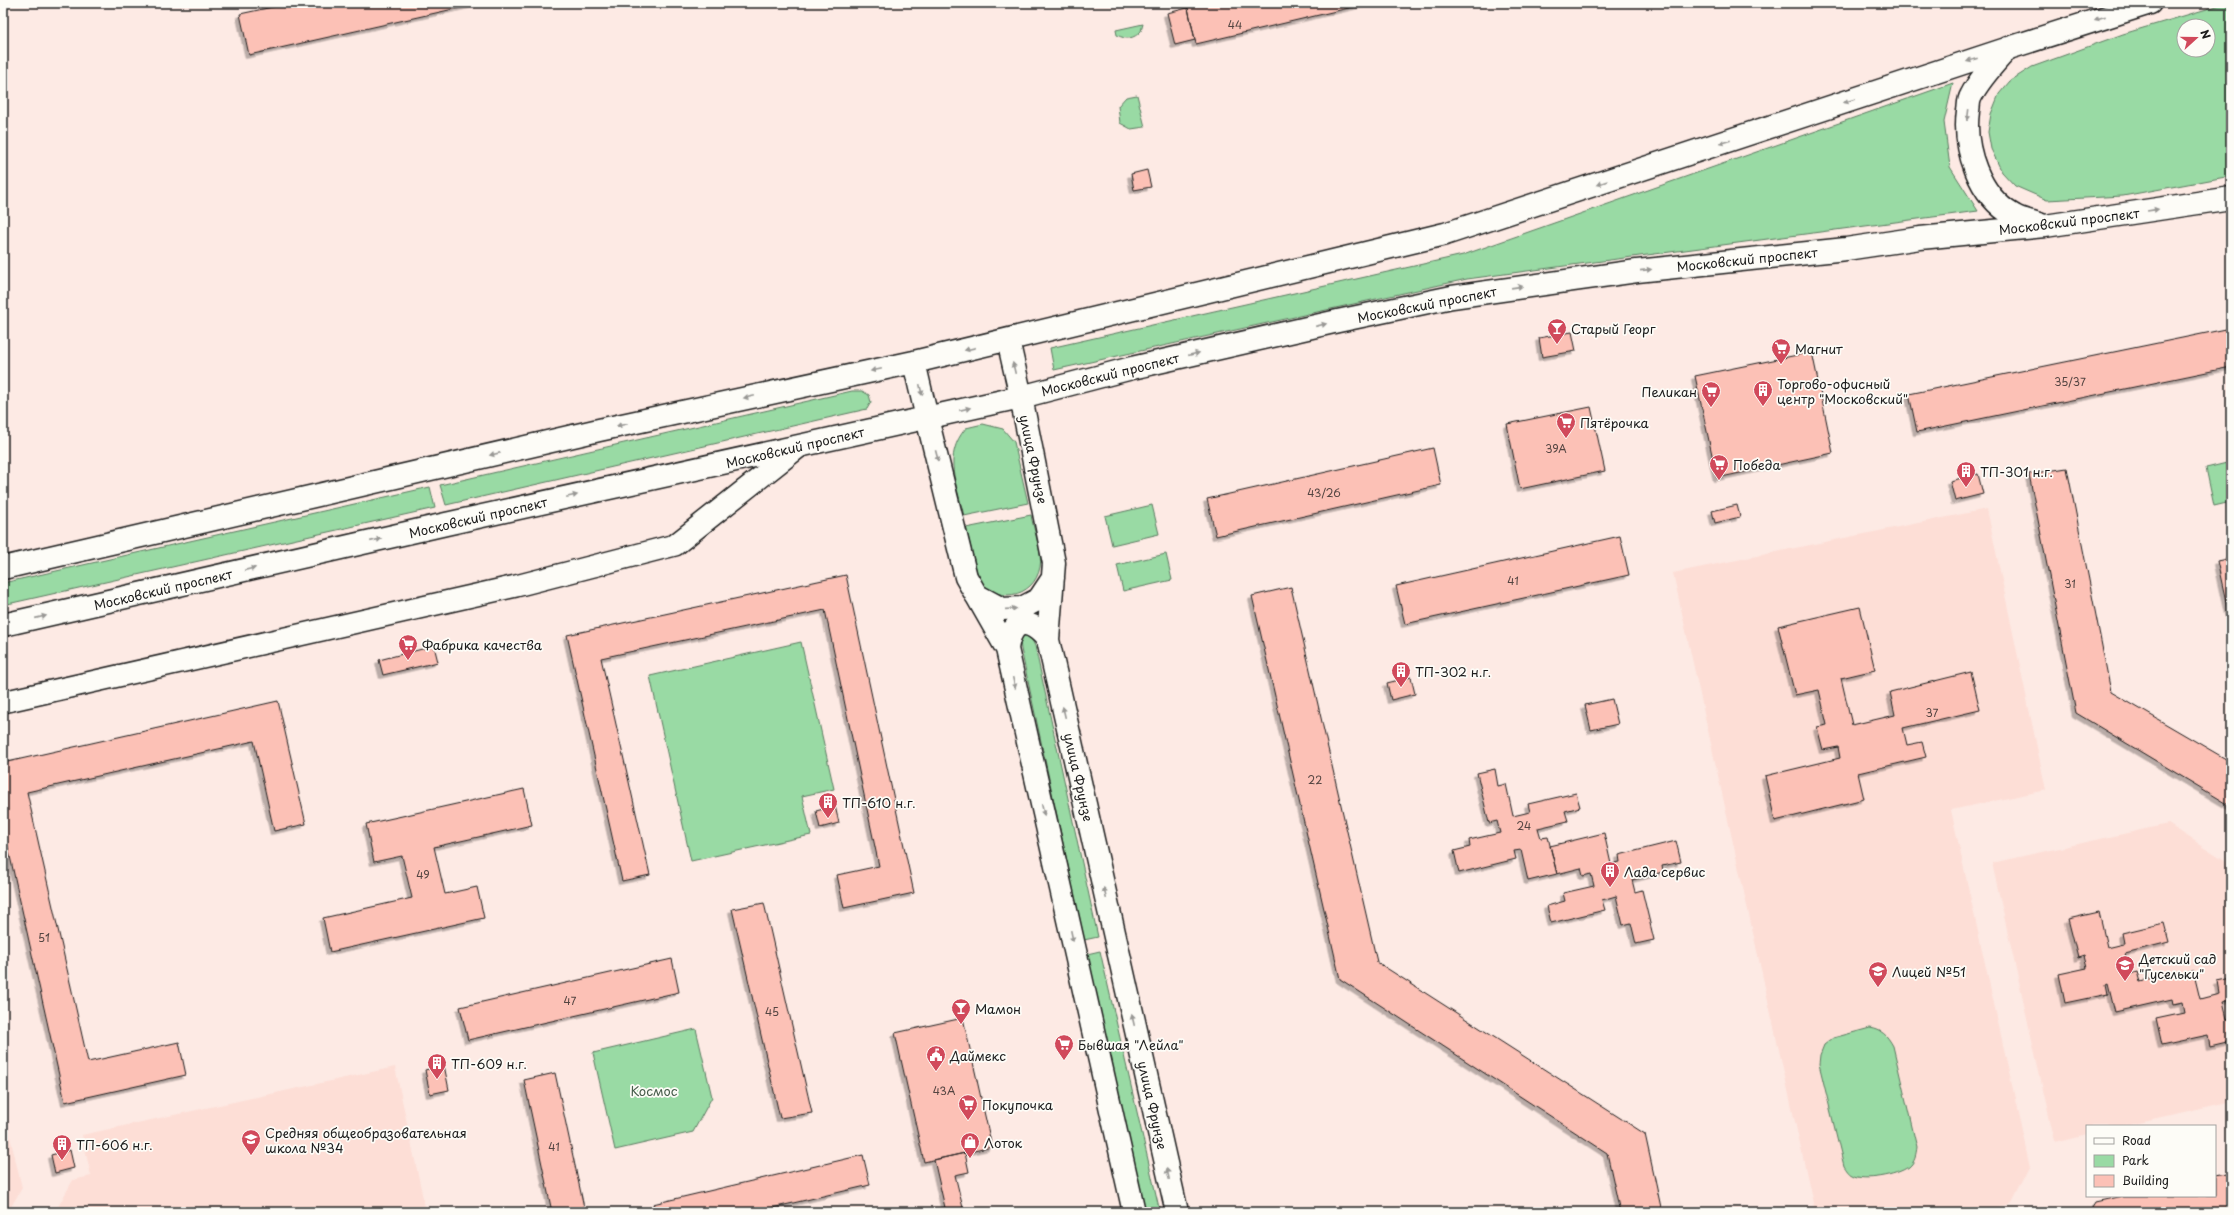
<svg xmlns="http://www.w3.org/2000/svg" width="2234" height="1215" font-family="'Playpen Sans',sans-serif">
<defs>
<filter id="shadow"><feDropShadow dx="-3.5" dy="3.5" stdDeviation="0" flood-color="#0004"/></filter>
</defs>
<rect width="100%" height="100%" fill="#fdeae4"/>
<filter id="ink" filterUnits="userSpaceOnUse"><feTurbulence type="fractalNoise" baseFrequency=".025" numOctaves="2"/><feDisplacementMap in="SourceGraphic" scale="8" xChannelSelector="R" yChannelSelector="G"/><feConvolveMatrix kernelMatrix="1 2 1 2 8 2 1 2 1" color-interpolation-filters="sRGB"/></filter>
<g filter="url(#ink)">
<!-- built -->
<path fill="#fdded6" d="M 1987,509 L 2046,790 L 1951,810 L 2030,1166 L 2011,1204 L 1976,1212 L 1815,1212 L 1673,573 Z
M 2168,824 L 2231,864 L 2231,1101 L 2122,1126 L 2087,1126 L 2087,1134 L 2055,1142 L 1992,863 Z
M 395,1067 L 426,1212 L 55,1212 L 73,1180 L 91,1176 L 82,1135 Z
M 3,1107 L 22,1188 L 8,1212 L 3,1212 Z"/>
<!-- green -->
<path fill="#99daa4" stroke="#5a7b60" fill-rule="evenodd" d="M 2227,3 L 2231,3 L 2231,176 L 2123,196 L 2047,200 L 2015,186 L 2002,172 L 1991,149 L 1988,132 L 1991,114 L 1999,94 L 2010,81 L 2032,67 L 2123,34 ZM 2184,26 L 2208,26 L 2208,50 L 2184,50 Z
M 1143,24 L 1141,31 C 1134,39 1126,40 1117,35 L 1116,30 Z
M 1953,83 L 1944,122 L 1950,167 L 1978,211 L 1467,279 L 1054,370 L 1050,348 L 1463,255 Z
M 1137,95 L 1145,127 L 1131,129 L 1120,123 L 1118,106 L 1126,97 Z
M 852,391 L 862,391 L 869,395 L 871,402 L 867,409 L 446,505 L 440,485 Z
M 983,424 L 1003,429 L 1014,442 L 1028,503 L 964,516 C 957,484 942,456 966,428 Z
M 2231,462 L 2231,502 L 2214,506 L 2206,468 Z
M 430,487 L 435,508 L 3,605 L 3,583 Z
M 1152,505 L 1159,534 L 1112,545 L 1105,516 Z
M 1031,515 C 1033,528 1043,555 1040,567 C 1034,599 994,605 978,577 L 966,528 Z
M 1166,554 L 1172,580 L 1123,591 L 1117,565 Z
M 1023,636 L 1027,636 L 1031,638 L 1035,646 L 1098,937 L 1084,940 L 1021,649 L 1020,641 Z
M 801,642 L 834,789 L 802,796 L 811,835 L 691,861 L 650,676 Z
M 1100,951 L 1160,1212 L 1145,1212 L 1087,954 Z
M 1870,1028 C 1882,1030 1887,1035 1893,1046 L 1917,1148 C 1916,1155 1915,1162 1909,1167 C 1899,1175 1863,1182 1852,1175 C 1849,1174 1846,1169 1844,1166 L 1819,1064 L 1820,1055 L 1824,1045 L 1833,1038 Z
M 696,1029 L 712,1097 L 693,1132 L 615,1150 L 593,1053 Z"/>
<!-- building -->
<path fill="#fcc1b6" stroke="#1c1c1c" filter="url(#shadow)" d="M 291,3 L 480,3 L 249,55 L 240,14 Z
M 1192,3 L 1370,3 L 1196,44 L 1187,4 Z
M 1188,8 L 1195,40 L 1175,45 L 1167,13 Z
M 1147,170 L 1151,187 L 1134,190 L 1131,174 Z
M 2231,328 L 2231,367 L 1917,432 L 1909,394 Z
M 1572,332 L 1576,351 L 1542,357 L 1539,338 Z
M 1812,352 L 1833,453 L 1717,478 L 1695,376 Z
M 1591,407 L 1605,471 L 1520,489 L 1507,424 Z
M 1433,448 L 1441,485 L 1216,536 L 1207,499 Z
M 2067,468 L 2111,692 L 2231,762 L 2231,806 L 2076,713 L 2029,474 Z
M 1978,474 L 1983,494 L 1955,501 L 1950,481 Z
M 1737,505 L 1740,517 L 1715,523 L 1712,511 Z
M 1620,536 L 1629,575 L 1405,624 L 1396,586 Z
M 2231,558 L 2231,614 L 2229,615 L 2217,561 Z
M 846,575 L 914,893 L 844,908 L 837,875 L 879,866 L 825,610 L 601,658 L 650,875 L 622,881 L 567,635 Z
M 1291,587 L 1377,962 L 1645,1134 L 1662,1212 L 1620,1212 L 1607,1153 L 1340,979 L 1252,596 Z
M 1860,607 L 1875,670 L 1841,678 L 1852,725 L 1895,715 L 1890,692 L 1971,672 L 1980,710 L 1903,728 L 1907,745 L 1922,742 L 1926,757 L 1858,773 L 1864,799 L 1775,821 L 1765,776 L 1840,758 L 1838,747 L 1823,750 L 1817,727 L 1827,725 L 1819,690 L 1795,695 L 1778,626 Z
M 434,646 L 438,662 L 383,675 L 379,660 Z
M 1411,677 L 1415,694 L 1391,700 L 1387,683 Z
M 1612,699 L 1618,724 L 1591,730 L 1585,705 Z
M 278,701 L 306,824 L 274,831 L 254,741 L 27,792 L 88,1062 L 179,1042 L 186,1075 L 65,1102 L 3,825 L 3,763 Z
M 1495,769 L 1498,786 L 1506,784 L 1513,816 L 1530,812 L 1528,804 L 1576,793 L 1580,807 L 1565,811 L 1568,821 L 1538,828 L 1541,838 L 1548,837 L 1557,874 L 1528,881 L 1521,850 L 1514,851 L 1516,859 L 1459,873 L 1454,851 L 1470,847 L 1469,840 L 1500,833 L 1497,821 L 1489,823 L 1477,773 Z
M 524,789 L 532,825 L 434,847 L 445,894 L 477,887 L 484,918 L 330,952 L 323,918 L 412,898 L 402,856 L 374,862 L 366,824 Z
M 835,806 L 839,823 L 820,828 L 816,811 Z
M 1604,833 L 1611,864 L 1620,862 L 1619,855 L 1676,841 L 1681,862 L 1662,866 L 1663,872 L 1632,880 L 1635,892 L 1642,890 L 1654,940 L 1636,944 L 1631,923 L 1623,925 L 1616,896 L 1602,900 L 1605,910 L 1551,923 L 1547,906 L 1565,901 L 1563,893 L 1594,886 L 1591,874 L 1583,876 L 1581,868 L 1557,874 L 1550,846 Z
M 764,903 L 812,1113 L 780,1118 L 732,909 Z
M 2099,912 L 2107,947 L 2124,943 L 2122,933 L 2164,923 L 2169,942 L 2125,953 L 2130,974 L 2137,972 L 2140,982 L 2193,970 L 2200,999 L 2219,994 L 2217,982 L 2231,979 L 2231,1000 L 2222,1002 L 2226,1019 L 2231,1018 L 2231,1041 L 2210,1046 L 2208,1035 L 2162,1045 L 2156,1018 L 2184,1012 L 2182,1002 L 2173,1004 L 2172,999 L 2115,1012 L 2108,983 L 2106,984 L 2108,994 L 2065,1003 L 2059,974 L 2087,968 L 2084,956 L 2078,958 L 2068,919 Z
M 672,959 L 679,992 L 468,1040 L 460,1007 Z
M 963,1018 L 992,1147 L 924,1162 L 895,1033 Z
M 444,1065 L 449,1090 L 430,1094 L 425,1070 Z
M 555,1073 L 585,1212 L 552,1212 L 524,1080 Z
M 70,1150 L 74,1168 L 55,1173 L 51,1155 Z
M 965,1153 L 969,1172 L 955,1175 L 964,1212 L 946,1212 L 934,1160 Z
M 863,1155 L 870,1185 L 755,1212 L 655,1212 L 653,1204 Z
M 2231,1173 L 2231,1210 L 2220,1212 L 2090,1212 L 2096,1202 L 2123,1196 L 2215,1196 L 2215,1176 Z"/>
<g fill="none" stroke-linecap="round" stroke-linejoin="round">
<!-- minor casing -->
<g stroke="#1c1c1c" stroke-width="24">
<path id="minor" d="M 3,702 L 516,586 L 675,545 L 800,446"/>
</g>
<!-- secondary casing -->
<g stroke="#1c1c1c" stroke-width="25">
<path id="secondary" d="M 1021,397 L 1054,563 L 1048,640 L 1177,1212
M 927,418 L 966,577 L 1007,649 L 1134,1212
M 976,595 L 1002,609 L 1022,608 L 1039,599 L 1053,578
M 1007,649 C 1011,618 1030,617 1048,640"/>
</g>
<!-- primary casing -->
<g stroke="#1c1c1c" stroke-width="25">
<path id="primary" d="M 2008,48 C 1995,63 1980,78 1971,96 C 1968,101 1969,107 1968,111 C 1963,148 1979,196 2013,215 C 2020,220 2031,221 2039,224
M 1008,340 L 1021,397
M 914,362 L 927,418
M 3,568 L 599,430 L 914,362 L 1445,234 L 2009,48 L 2150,3
M 3,625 L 446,524 L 1021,397 L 1132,368 L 1338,321 L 1452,297 L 1637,271 L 1846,249 L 1920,238 L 2045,226 L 2231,198"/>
</g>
<!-- minor -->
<use href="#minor" stroke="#fdfcf7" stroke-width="21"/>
<!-- secondary -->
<use href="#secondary" stroke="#fdfcf7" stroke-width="22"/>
<!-- primary -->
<use href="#primary" stroke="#fdfcf7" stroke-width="22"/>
</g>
<!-- one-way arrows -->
<defs><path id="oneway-solid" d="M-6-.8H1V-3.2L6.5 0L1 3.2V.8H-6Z"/></defs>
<g fill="#989794">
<use href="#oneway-solid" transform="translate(2100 18) rotate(162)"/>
<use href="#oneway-solid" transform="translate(1972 60) rotate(162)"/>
<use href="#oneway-solid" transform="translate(1849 101) rotate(162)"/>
<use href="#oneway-solid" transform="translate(1968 115) rotate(97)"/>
<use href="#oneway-solid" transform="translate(1725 142) rotate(162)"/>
<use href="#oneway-solid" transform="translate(1602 183) rotate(161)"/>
<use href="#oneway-solid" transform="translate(2153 210) rotate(-9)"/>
<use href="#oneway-solid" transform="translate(1646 270) rotate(-6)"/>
<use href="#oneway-solid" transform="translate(1517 287) rotate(-8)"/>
<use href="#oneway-solid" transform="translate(1321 325) rotate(-13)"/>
<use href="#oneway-solid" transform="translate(970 349) rotate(167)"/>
<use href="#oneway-solid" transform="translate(1194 354) rotate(-13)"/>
<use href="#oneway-solid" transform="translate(1014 368) rotate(-103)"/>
<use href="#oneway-solid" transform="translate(876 370) rotate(168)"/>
<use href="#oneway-solid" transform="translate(921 390) rotate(77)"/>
<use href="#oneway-solid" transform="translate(749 397) rotate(168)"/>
<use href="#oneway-solid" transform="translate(965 409) rotate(-13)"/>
<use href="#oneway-solid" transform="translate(622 425) rotate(168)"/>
<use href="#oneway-solid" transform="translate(495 454) rotate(167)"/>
<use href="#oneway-solid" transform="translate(937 456) rotate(75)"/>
<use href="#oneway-solid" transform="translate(572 496) rotate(-12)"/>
<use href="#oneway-solid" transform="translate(376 540) rotate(-13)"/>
<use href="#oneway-solid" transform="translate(250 569) rotate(-13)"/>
<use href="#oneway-solid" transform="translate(1011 609) rotate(-4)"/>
<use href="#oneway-solid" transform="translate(41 617) rotate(-13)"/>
<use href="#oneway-solid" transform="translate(1014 683) rotate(77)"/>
<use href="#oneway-solid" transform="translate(1064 712) rotate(-103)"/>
<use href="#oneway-solid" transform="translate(1043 810) rotate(77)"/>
<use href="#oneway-solid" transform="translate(1105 893) rotate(-103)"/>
<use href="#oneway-solid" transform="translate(1072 936) rotate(78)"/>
<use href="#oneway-solid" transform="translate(1133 1020) rotate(-103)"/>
<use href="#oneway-solid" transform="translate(1168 1174) rotate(-103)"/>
</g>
</g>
<!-- icons -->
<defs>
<g id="bar-pin" transform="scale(1)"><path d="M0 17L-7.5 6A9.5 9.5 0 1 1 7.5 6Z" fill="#d1495b" stroke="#fdfcf7"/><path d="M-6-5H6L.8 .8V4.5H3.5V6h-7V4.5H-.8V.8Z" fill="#fff"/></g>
<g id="supermarket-pin" transform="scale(1)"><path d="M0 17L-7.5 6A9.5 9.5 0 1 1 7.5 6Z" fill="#d1495b" stroke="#fdfcf7"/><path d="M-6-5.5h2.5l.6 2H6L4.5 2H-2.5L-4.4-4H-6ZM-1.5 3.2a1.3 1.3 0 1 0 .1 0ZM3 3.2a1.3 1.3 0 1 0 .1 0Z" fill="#fff"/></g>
<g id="building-pin" transform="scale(1)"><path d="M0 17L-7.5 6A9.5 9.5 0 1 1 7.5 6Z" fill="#d1495b" stroke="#fdfcf7"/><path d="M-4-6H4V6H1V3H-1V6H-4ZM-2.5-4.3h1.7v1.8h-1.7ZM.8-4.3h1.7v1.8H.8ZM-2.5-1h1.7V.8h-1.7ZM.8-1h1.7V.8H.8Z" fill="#fff"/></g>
<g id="school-pin" transform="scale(1)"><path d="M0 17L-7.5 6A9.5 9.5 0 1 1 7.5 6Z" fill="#d1495b" stroke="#fdfcf7"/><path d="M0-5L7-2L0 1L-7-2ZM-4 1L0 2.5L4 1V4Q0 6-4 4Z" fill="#fff"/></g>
<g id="civic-pin" transform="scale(1)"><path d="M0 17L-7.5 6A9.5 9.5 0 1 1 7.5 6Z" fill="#d1495b" stroke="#fdfcf7"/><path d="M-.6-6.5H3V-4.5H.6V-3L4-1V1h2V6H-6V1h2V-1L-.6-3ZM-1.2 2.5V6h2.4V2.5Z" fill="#fff"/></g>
<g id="shop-pin" transform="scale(1)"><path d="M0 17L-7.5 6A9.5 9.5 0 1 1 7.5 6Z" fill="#d1495b" stroke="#fdfcf7"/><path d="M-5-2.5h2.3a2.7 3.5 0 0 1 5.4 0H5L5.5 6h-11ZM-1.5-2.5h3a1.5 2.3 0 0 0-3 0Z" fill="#fff"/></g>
</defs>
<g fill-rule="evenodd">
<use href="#bar-pin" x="1557" y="328"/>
<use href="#supermarket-pin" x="1781" y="348"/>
<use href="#building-pin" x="1763" y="390"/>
<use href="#supermarket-pin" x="1711" y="391"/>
<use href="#supermarket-pin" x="1566" y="422"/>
<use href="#supermarket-pin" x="1719" y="464"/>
<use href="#building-pin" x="1966" y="471"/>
<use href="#supermarket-pin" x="408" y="644"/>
<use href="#building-pin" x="1401" y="671"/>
<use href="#building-pin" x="828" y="802"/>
<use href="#building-pin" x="1610" y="871"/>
<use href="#school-pin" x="2125" y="965"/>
<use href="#school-pin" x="1878" y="971"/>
<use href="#bar-pin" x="961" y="1008"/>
<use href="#supermarket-pin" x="1064" y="1044"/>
<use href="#civic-pin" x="936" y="1055"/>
<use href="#building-pin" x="437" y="1063"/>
<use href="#supermarket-pin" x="968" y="1104"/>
<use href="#school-pin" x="251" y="1139"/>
<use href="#shop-pin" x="970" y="1142"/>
<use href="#building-pin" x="62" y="1144"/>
</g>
<g text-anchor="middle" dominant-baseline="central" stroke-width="3.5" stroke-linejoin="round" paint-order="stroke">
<!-- number labels -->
<g font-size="11" fill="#544542">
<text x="1235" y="24">44</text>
<text x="2070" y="381">35/37</text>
<text x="1556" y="448">39А</text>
<text x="1324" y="492">43/26</text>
<text x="1513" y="580">41</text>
<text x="2070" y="583">31</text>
<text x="1932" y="712">37</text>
<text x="1315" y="779">22</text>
<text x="1524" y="825">24</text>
<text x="423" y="874">49</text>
<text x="44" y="937">51</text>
<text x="570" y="1000">47</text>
<text x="772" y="1011">45</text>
<text x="944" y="1090">43А</text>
<text x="554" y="1146">41</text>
</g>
<!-- street labels -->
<g font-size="13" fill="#1c1c1c" stroke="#fdfcf7">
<text transform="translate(2069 221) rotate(-7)">Московский проспект</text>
<text transform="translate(1747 259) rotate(-6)">Московский проспект</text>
<text transform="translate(1427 304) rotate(-11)">Московский проспект</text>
<text transform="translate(1110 374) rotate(-14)">Московский проспект</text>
<text transform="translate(795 447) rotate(-13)">Московский проспект</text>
<text transform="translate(1034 459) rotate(78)">улица Фрунзе</text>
<text transform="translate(478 517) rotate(-13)">Московский проспект</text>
<text transform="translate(163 589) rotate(-13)">Московский проспект</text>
<text transform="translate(1079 777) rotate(77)">улица Фрунзе</text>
<text transform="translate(1153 1105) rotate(77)">улица Фрунзе</text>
</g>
<!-- poi labels -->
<g font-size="13" fill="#1c1c1c" stroke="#fdfcf7" text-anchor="start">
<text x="1571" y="328">Старый Георг</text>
<text x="1795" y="348">Магнит</text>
<text x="1777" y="383">Торгово-офисный<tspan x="1777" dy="15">центр "Московский"</tspan></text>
<text x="1697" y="391" text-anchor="end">Пеликан</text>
<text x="1580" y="422">Пятёрочка</text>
<text x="1733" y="464">Победа</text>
<text x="1980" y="471">ТП-301 н.г.</text>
<text x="422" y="644">Фабрика качества</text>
<text x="1415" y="671">ТП-302 н.г.</text>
<text x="842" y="802">ТП-610 н.г.</text>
<text x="1624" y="871">Лада сервис</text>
<text x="2139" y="958">Детский сад<tspan x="2139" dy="15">"Гусельки"</tspan></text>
<text x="1892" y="971">Лицей №51</text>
<text x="975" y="1008">Мамон</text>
<text x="1078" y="1044">Бывшая "Лейла"</text>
<text x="950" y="1055">Даймекс</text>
<text x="451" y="1063">ТП-609 н.г.</text>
<text x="982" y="1104">Покупочка</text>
<text x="265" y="1132">Средняя общеобразовательная<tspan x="265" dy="15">школа №34</tspan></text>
<text x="984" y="1142">Лоток</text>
<text x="76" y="1144">ТП-606 н.г.</text>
</g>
<!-- park labels -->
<g font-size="13" fill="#485e4c" stroke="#fdfcf7">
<text x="654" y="1090">Космос</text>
</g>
</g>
<!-- margin -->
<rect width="2234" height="1215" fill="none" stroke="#fdfcf7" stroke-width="16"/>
<rect x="8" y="8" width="2218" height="1199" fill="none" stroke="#1c1c1c" stroke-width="1.5" filter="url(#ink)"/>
<!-- legend -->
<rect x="2086" y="1125" width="130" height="72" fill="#fdfcf7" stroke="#a3a29f"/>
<rect x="2094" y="1138" width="20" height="6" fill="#fdfcf7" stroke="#a3a29f"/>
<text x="2122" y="1145" font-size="12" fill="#1c1c1c">Road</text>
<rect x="2094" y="1155" width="20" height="12" fill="#99daa4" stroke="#a3a29f"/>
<text x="2122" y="1165" font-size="12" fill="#1c1c1c">Park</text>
<rect x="2094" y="1175" width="20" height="12" fill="#fcc1b6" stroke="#a3a29f"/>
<text x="2122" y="1185" font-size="12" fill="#1c1c1c">Building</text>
<!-- north arrow -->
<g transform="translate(2196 38) rotate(69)"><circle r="19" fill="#fdfcf7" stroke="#a3a29f"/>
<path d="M0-3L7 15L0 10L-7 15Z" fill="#d1495b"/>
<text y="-6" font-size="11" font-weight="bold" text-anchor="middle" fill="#1c1c1c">N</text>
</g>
</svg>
